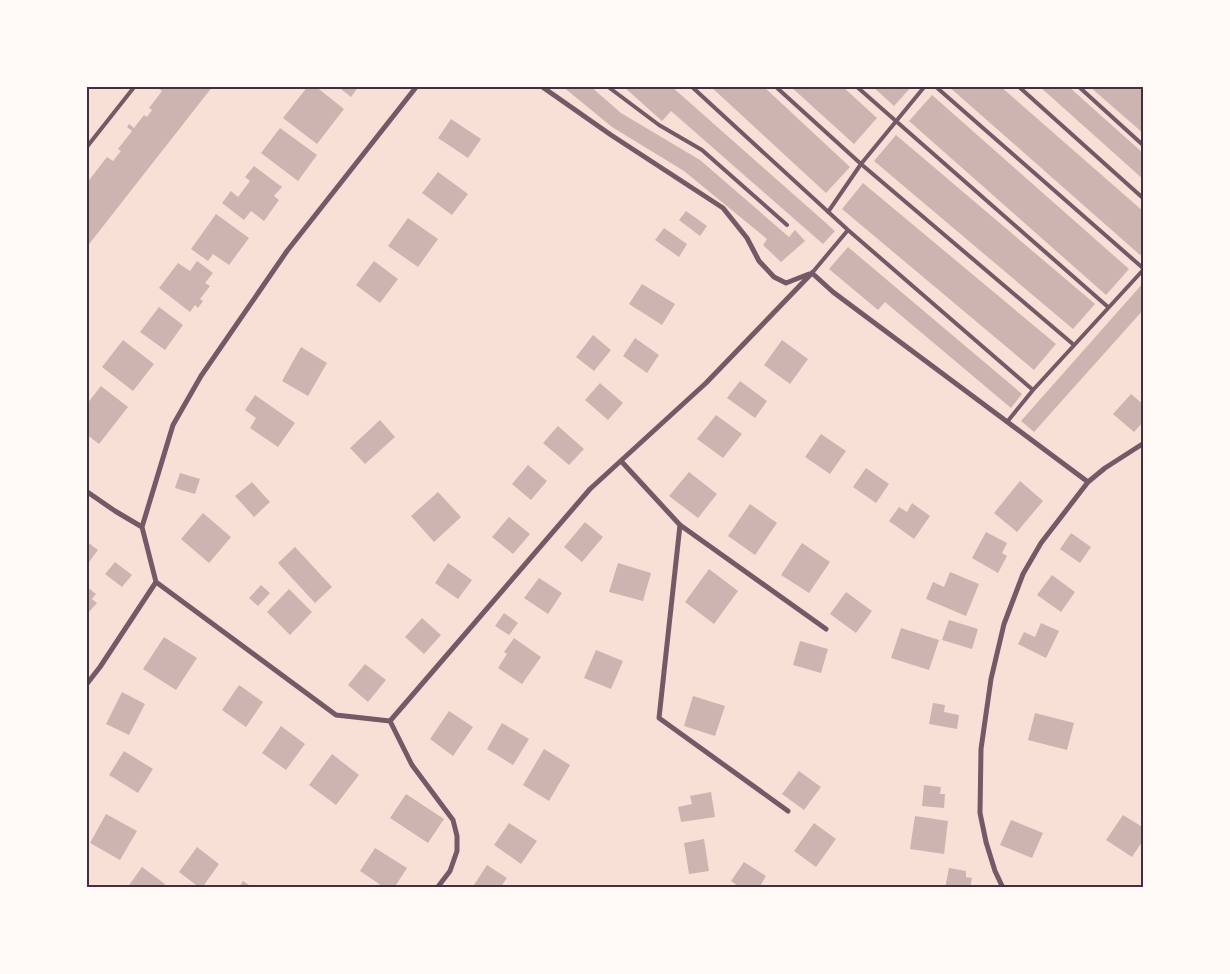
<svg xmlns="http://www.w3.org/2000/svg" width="1230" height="974" font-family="Overpass,sans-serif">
<rect width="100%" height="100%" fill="#f7e1d7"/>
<!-- building -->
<path fill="#ccb4b1" d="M 156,86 L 213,86 L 86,248 L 86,184 L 107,157 L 113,161 L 121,151 L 118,149 L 132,131 L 127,127 L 129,124 L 134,128 L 144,115 L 147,117 L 152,110 L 149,108 L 162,91 Z
M 308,86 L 315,86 L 344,109 L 317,144 L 283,118 Z
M 337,86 L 359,86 L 351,97 Z
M 562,86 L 590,86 L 621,113 L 700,160 L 789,237 L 795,230 L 805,241 L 781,262 L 763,245 L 767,239 L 684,171 L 612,127 Z
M 623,86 L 671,86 L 835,231 L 823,244 L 671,111 L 662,121 Z
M 710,86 L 763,86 L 850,167 L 826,193 Z
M 790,86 L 842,86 L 877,118 L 854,144 Z
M 872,86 L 912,86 L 894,106 Z
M 948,86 L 1000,86 L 1144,212 L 1144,251 L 1140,255 Z
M 1039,86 L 1068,86 L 1144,154 L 1144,180 Z
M 1089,86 L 1143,86 L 1144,134 Z
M 932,95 L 1129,269 L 1106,295 L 909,121 Z
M 451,119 L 481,139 L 468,158 L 438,138 Z
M 280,128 L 317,155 L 298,181 L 261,153 Z
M 896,135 L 1095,304 L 1073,329 L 874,161 Z
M 254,166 L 282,187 L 274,196 L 279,200 L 264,221 L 251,211 L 244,220 L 222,203 L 231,191 L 238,197 L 250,181 L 245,177 Z
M 438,172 L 468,194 L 452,215 L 422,193 Z
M 863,183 L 1056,344 L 1034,370 L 842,209 Z
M 686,211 L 707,226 L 700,236 L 679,220 Z
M 216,214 L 249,238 L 229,265 L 213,254 L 208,261 L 191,249 Z
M 408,218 L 438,239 L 418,267 L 388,246 Z
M 664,228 L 687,244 L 679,257 L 655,240 Z
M 848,247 L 1022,394 L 1011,408 L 885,302 L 878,310 L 829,269 Z
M 197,261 L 213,273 L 205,283 L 210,286 L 200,299 L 203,301 L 198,308 L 195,305 L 190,312 L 159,288 L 178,263 L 190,271 Z
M 374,261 L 398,279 L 380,303 L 356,285 Z
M 1144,282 L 1144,309 L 1034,432 L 1021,421 Z
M 642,284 L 675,304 L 662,325 L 629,304 Z
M 159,307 L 183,325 L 165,350 L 140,332 Z
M 593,335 L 611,350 L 594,371 L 576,357 Z
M 635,338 L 659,355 L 647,373 L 623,356 Z
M 123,340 L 154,364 L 133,391 L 102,367 Z
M 782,340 L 808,359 L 790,384 L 764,365 Z
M 301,347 L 327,363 L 308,396 L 282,381 Z
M 740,381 L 767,401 L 755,418 L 727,398 Z
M 600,383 L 623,403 L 608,420 L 585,400 Z
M 101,386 L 128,407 L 99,444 L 86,434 L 86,405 Z
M 1131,394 L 1144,405 L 1144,421 L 1134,432 L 1113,414 Z
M 255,395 L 295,423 L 278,447 L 250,428 L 256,418 L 245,410 Z
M 716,415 L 742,434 L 723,458 L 697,439 Z
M 380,420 L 395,437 L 365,464 L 350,448 Z
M 558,426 L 584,449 L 569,465 L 543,443 Z
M 821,434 L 846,451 L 830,474 L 805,457 Z
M 528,465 L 547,481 L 531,500 L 512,484 Z
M 866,468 L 889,484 L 876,503 L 853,487 Z
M 689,472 L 717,494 L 698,518 L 669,496 Z
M 180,473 L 200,479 L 195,494 L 175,488 Z
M 1020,481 L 1043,501 L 1017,532 L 994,513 Z
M 252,482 L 270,502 L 254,517 L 235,496 Z
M 438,492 L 461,517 L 434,542 L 411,516 Z
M 912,503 L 930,516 L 914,539 L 889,521 L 899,507 L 907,512 Z
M 750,504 L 777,523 L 755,555 L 728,536 Z
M 203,513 L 231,537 L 209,563 L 181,539 Z
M 509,517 L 530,534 L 513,554 L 492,537 Z
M 585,522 L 603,537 L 582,562 L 564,547 Z
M 986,532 L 1007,543 L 1002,553 L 1007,556 L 998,573 L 972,558 Z
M 1071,533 L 1091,547 L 1080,563 L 1060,549 Z
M 86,541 L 98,550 L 86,566 Z
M 802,543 L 830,562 L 809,593 L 781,575 Z
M 295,547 L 332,587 L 315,603 L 278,563 Z
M 115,562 L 132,575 L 122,587 L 105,574 Z
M 448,563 L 472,580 L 458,599 L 435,583 Z
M 618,563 L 651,573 L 643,601 L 609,592 Z
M 709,569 L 738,591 L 714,624 L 685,602 Z
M 950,572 L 979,584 L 966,616 L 926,599 L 933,582 L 944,587 Z
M 1052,575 L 1075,592 L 1061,612 L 1037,595 Z
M 539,578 L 562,593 L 548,614 L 524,598 Z
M 261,585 L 270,593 L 258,606 L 249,598 Z
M 86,586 L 96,594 L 92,599 L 97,603 L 86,615 Z
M 289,589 L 312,612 L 290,635 L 267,612 Z
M 846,592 L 872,611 L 856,633 L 830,614 Z
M 504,613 L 518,623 L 509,635 L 495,626 Z
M 422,618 L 441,635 L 424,654 L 405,637 Z
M 949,620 L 978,629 L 972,649 L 942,640 Z
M 1041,623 L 1059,631 L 1046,658 L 1018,644 L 1024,632 L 1035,637 Z
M 901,628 L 939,640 L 929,670 L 891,658 Z
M 164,637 L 197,658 L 176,690 L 143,669 Z
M 514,638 L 541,657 L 522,684 L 498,668 L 507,654 L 504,652 Z
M 800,641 L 828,649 L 821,673 L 793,665 Z
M 596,650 L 623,661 L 611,689 L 584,678 Z
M 365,664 L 386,680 L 368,702 L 348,685 Z
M 239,685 L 263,702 L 246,727 L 222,710 Z
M 122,692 L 145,704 L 129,735 L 106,724 Z
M 693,696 L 725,706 L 715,736 L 684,726 Z
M 933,703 L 945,705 L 944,712 L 959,715 L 957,729 L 929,724 Z
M 449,711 L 473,727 L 453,756 L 430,739 Z
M 1035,713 L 1074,723 L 1067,750 L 1028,740 Z
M 502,723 L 529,739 L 513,765 L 487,749 Z
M 281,726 L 305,744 L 286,770 L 262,753 Z
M 544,749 L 570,765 L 549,801 L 523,785 Z
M 124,751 L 153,769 L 138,793 L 109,775 Z
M 332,754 L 359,775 L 336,805 L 309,785 Z
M 799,771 L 821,787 L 804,810 L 782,794 Z
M 924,785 L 941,787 L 940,794 L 945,794 L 944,808 L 922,806 Z
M 711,792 L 715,817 L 681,822 L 678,807 L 692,804 L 690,796 Z
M 406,794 L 444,819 L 428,843 L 390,818 Z
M 106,814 L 137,831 L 120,860 L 90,843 Z
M 1123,815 L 1144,828 L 1144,839 L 1132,857 L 1106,840 Z
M 915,816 L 948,821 L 944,854 L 910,849 Z
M 1011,820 L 1043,833 L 1032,858 L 1000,845 Z
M 509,823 L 537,841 L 521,864 L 494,845 Z
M 814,823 L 836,839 L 816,867 L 794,851 Z
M 704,839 L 709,871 L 689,874 L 684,843 Z
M 197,847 L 219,864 L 202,888 L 200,888 L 179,872 Z
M 375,848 L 407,868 L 394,888 L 385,888 L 360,871 Z
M 744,862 L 766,876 L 759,888 L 741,888 L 731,881 Z
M 487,865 L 507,878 L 500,888 L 472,888 Z
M 142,867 L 165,884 L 162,888 L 127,888 Z
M 949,868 L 966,871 L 966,877 L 972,878 L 970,888 L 945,888 Z
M 243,881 L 253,888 L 239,888 Z"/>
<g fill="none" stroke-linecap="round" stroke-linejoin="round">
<!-- service -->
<path stroke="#755966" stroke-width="4" d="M 607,86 L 659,125 L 702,150 L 787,225
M 691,86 L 848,230 L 1033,390 L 1144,269
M 775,86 L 861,164 L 1074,345
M 856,86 L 1108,307
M 935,86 L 1144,269
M 1018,86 L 1144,199
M 1078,86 L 1144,146
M 86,148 L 135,86
M 828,212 L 861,164 L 925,86
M 812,273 L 848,230
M 1007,422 L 1033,390"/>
<!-- minor -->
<path stroke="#755966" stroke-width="5" d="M 541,86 L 611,135 L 723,208 L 747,238 L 759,261 L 774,277 L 786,283 L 809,274
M 812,273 L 833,292 L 1088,482
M 621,461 L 680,525 L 659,718 L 788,811
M 86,491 L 115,511 L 142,527
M 680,525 L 826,629
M 156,582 L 336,715 L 390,721 L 412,765 L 453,820 L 457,836 L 457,851 L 450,871 L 437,888
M 86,685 L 100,667 L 156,582 L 142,527 L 173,425 L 201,376 L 287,251 L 417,86
M 390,721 L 590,489 L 706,383 L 812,273
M 1003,888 L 995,871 L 986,842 L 980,813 L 981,749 L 991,679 L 1004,624 L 1023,574 L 1041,543 L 1088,482 L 1105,468 L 1144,443"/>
</g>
<!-- border -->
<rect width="1230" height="974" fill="none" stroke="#fffaf5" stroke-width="175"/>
<rect x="88" y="88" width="1054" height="798" fill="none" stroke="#4a2c40" stroke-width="2"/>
</svg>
